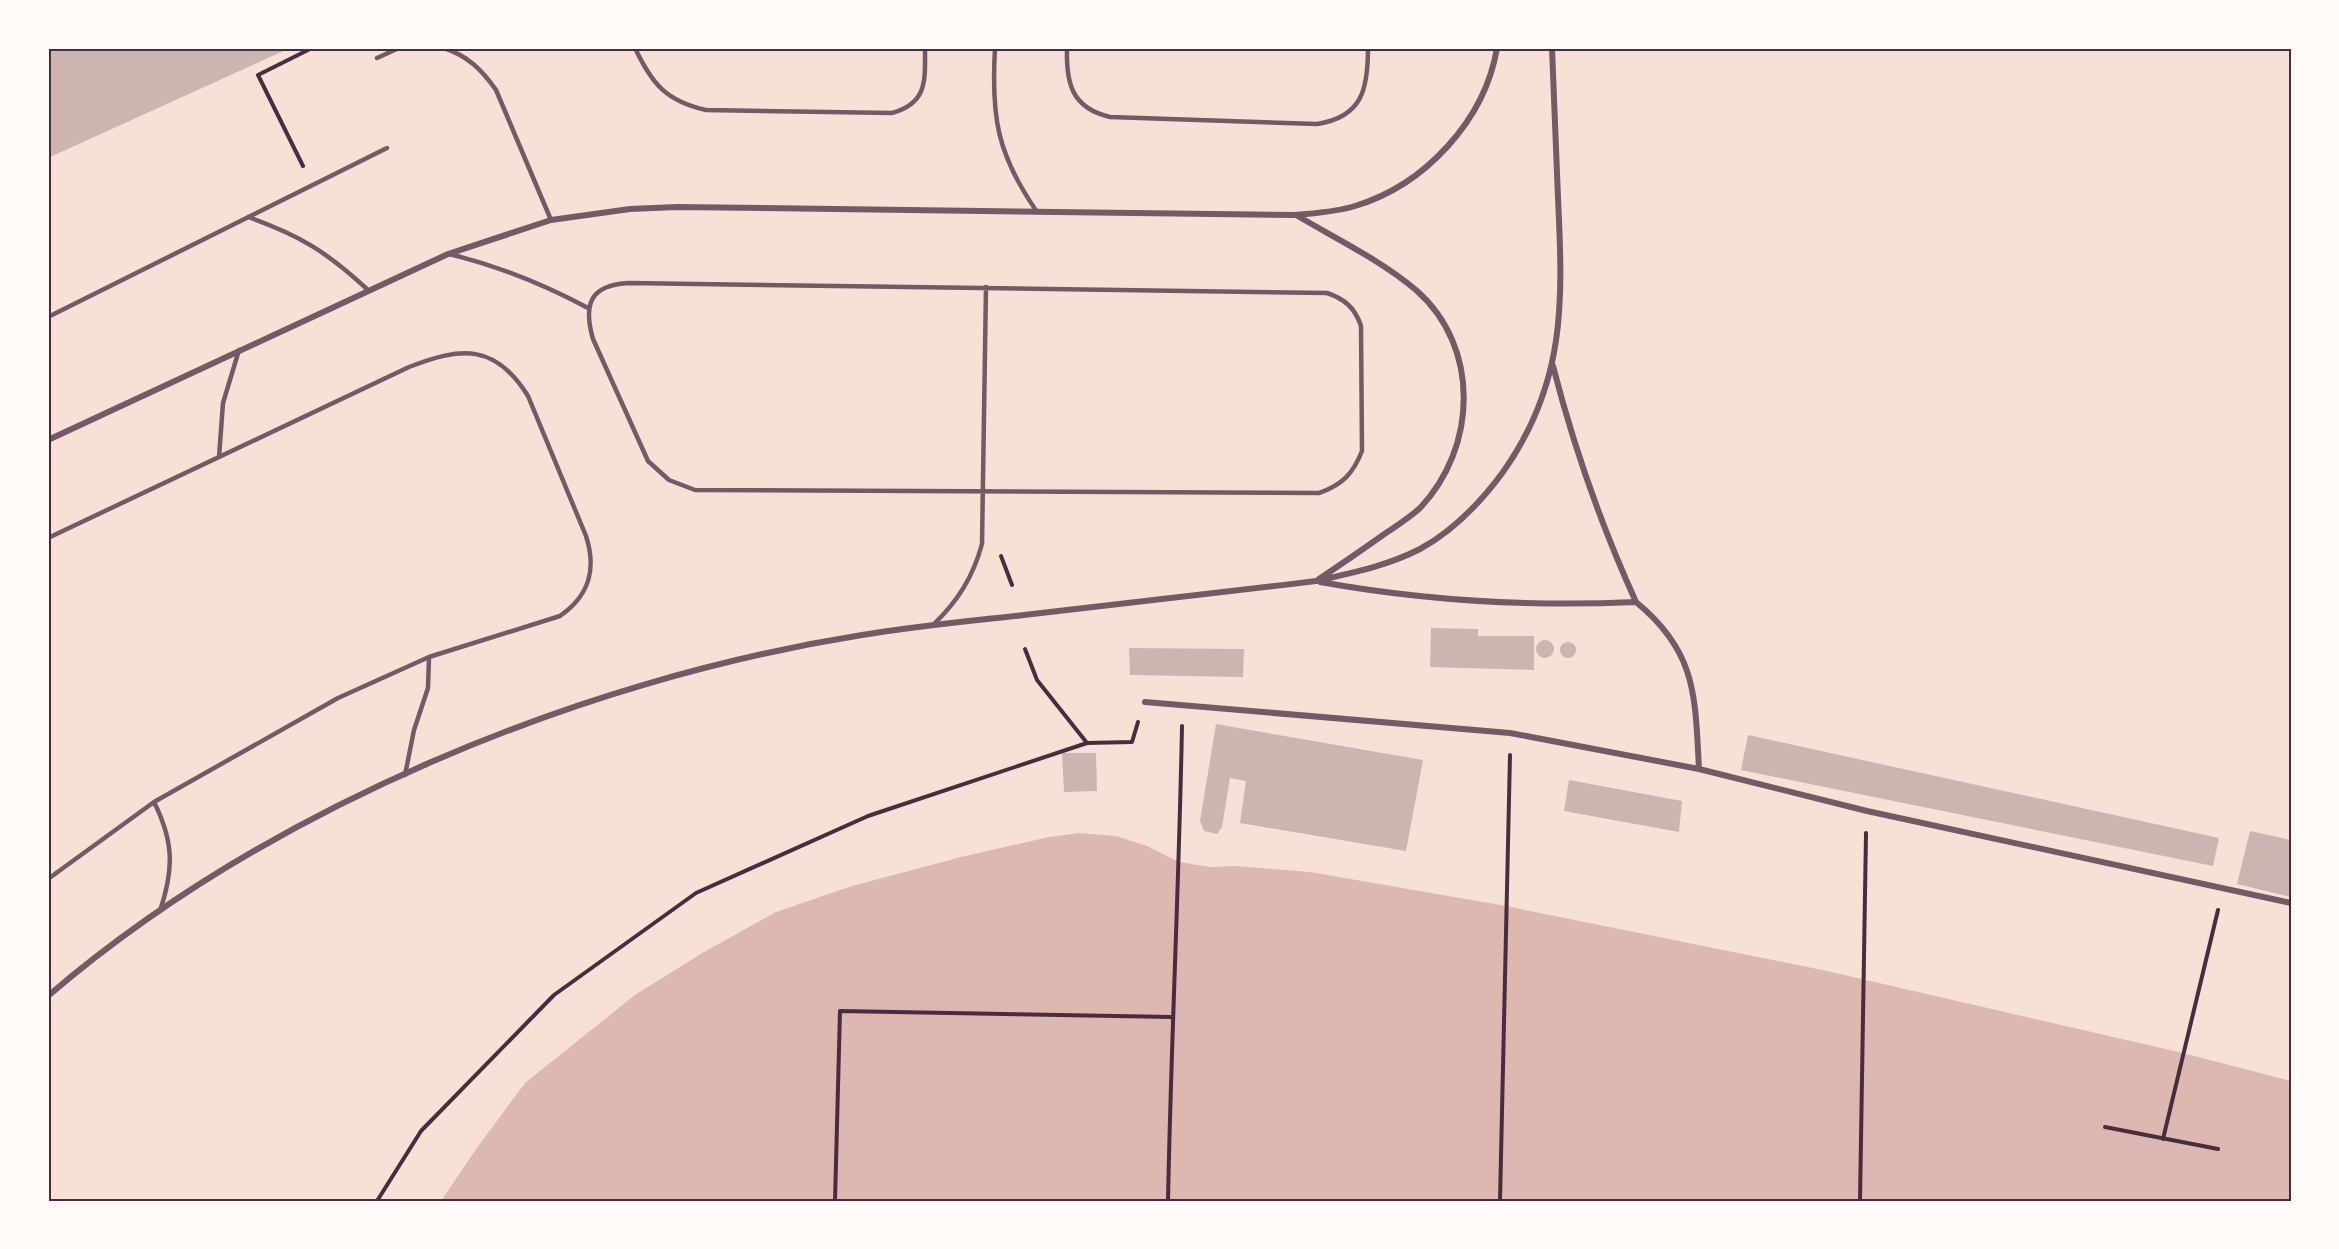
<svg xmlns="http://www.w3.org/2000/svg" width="2339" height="1249" font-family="'Zilla Slab',serif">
<rect width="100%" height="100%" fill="#f7e1d7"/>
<!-- water -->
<path fill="#dcb8b0" d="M 1079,833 L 1116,836 L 1147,846 L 1179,862 L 1210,867 L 1235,866 L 1310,872 L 1506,906 L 1827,971 L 2183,1053 L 2291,1081 L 2291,1201 L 441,1201 L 474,1152 L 525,1083 L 635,995 L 704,952 L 776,912 L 852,886 L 965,856 L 1049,837 Z"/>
<!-- building -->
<path fill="#ccb4b1" d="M 48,48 L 290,48 L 48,158 Z
M 1431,628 L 1478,629 L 1478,636 L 1534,636 L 1534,670 L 1430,667 Z
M1536 649a9 9 0 1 1 18 0a9 9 0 1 1-18 0Z
M1560 650a8 8 0 1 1 16 0a8 8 0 1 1-16 0Z
M 1129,648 L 1244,649 L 1243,677 L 1130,675 Z
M 1216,724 L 1423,760 L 1406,851 L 1240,823 L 1246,781 L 1230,778 L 1222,827 L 1217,834 L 1204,831 L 1200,821 Z
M 1748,735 L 2219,838 L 2213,866 L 1741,770 Z
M 1062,753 L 1096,753 L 1097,791 L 1064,792 Z
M 1569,780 L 1682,801 L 1679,832 L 1564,811 Z
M 2250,831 L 2291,840 L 2291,897 L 2237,884 Z"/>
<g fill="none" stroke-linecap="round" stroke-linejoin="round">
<!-- path -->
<path stroke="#4a2c40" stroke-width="4" d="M 303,166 L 258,75 L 312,48
M 1001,556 L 1012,585
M 1025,649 L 1037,680 L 1087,743 L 1132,742 L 1138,722
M 2105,1127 L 2218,1149
M 2163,1139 L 2218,910
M 377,1201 L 421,1131 L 554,995 L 696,893 L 868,816 L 1087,743
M 835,1201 L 840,1011 L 1172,1017
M 1168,1201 C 1171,1043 1179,885 1182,726
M 1500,1201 L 1510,755
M 1860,1201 L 1866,833"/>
<!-- service -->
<path stroke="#755966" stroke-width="4.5" d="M 444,48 C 468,56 482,70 496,90 L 551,220
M 635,48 C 652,84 666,101 706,110 L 892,113 C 928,103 925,80 925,48
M 995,48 C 991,117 997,154 1037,212
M 1067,48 C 1066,84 1072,108 1110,117 L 1317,124 C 1363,117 1368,88 1368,48
M 377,58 L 399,48
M 248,217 C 301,236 327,252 368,290
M 449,254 C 499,266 543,284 588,308
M 629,283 L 1327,293 C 1345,299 1355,308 1361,326 L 1362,451 C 1353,474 1342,485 1319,493 L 695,490 L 669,480 L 648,461 L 593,339 C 583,304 590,285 629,283 Z
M 48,317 L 387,148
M 219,457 L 223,403 L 239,350
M 48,538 L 409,367 C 461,347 495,343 528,396 L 586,536 C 597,570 589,596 560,616 L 429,657 L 338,698 L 154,802 L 48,879
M 933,625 C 958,601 973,577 982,544 L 986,287
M 405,775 L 414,730 L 428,688 L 429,657
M 154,802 C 174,842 174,869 160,911"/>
<!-- minor -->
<path stroke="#755966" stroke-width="6" d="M 1296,215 C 1335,238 1382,261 1416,290 C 1481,347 1477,448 1420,508 C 1409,518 1395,527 1383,535 C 1362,550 1340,565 1319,579
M 1553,366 C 1574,448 1601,525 1636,602
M 48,440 L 448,254 L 551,220 L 630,209 L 677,207 L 1296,215 C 1316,213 1336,212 1355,206 C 1425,185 1485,120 1497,48
M 1320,582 C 1426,601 1528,607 1636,602 C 1697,652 1695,696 1699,769
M 1145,702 L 1510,733 L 1699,769 L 1867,811 L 2291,903
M 48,996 C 266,809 579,680 862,635 C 916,626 970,621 1024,615 C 1122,604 1219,593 1316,581 C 1351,573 1387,566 1420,549 C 1453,531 1481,502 1503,472 C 1566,383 1563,302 1558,198 C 1556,148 1554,98 1552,48"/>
</g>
<!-- border -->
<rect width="2339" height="1249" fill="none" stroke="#fffaf5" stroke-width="99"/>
<rect x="50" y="50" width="2240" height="1150" fill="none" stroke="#4a2c40" stroke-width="2"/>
</svg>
